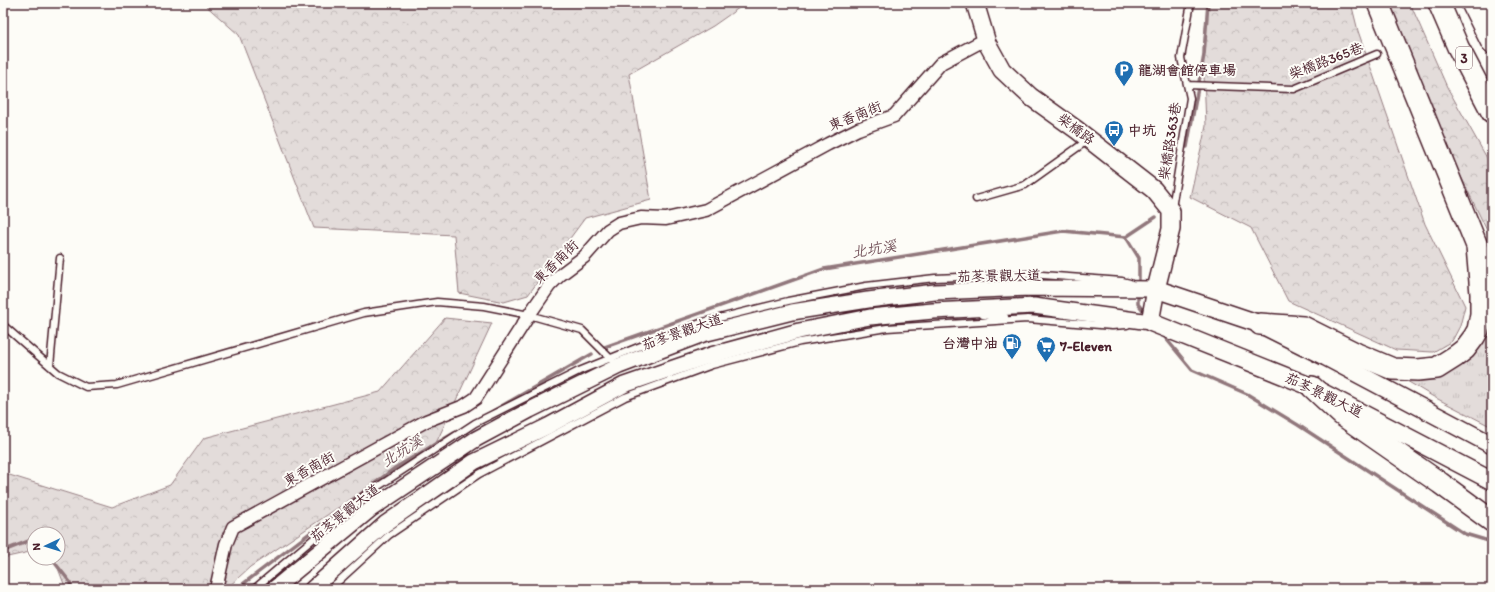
<svg xmlns="http://www.w3.org/2000/svg" width="1495" height="592" font-family="Itim,'LXGW WenKai TC',sans-serif">
<defs>
<pattern id="grass-tufts" width="24" height="20" patternUnits="userSpaceOnUse"><rect width="24" height="20" fill="#e3dcda"/><path d="M3 7l-1-3M5 7V3M7 7l1-3M15 17l-1-3M17 17v-4M19 17l1-3" fill="none" stroke="#c4bcbb"/></pattern>
<pattern id="forest-crowns" width="20" height="18" patternUnits="userSpaceOnUse"><rect width="20" height="18" fill="#e3dcda"/><path d="M2 6a3 3 0 1 1 6 0M12 15a3 3 0 1 1 6 0" fill="none" stroke="#c4bcbb"/></pattern>
</defs>
<rect width="100%" height="100%" fill="#fdfcf7"/>
<filter id="ink" filterUnits="userSpaceOnUse"><feTurbulence type="fractalNoise" baseFrequency=".025" numOctaves="2"/><feDisplacementMap in="SourceGraphic" scale="8" xChannelSelector="R" yChannelSelector="G"/><feConvolveMatrix kernelMatrix="1 2 1 2 8 2 1 2 1" color-interpolation-filters="sRGB"/></filter>
<g filter="url(#ink)">
<!-- grass -->
<path fill="url(#grass-tufts)" stroke="#967e82" d="M 1492,327 L 1492,427 L 1432,396 L 1397,375 L 1468,359 L 1478,350 Z"/>
<!-- forest -->
<path fill="url(#forest-crowns)" stroke="#967e82" d="M 203,3 L 746,3 L 713,26 L 629,74 L 651,200 L 585,218 L 528,295 L 504,302 L 459,293 L 454,235 L 314,228 L 239,35 Z
M 1208,3 L 1351,3 L 1358,31 L 1425,224 L 1465,306 L 1460,326 L 1452,341 L 1433,352 L 1396,350 L 1288,301 L 1251,228 L 1190,197 L 1206,126 L 1203,48 Z
M 1389,3 L 1410,3 L 1447,87 L 1492,167 L 1492,241 L 1428,108 Z
M 445,318 L 492,323 L 437,441 L 250,567 L 226,589 L 66,589 L 54,558 L 58,558 L 58,534 L 34,534 L 34,551 L 3,558 L 3,473 L 112,507 L 170,485 L 204,438 L 380,392 Z"/>
<g fill="none" stroke-linecap="round" stroke-linejoin="round">
<!-- stream -->
<path stroke="#91777b" stroke-width="3.5" d="M 1187,147 L 1204,55 L 1208,3
M 1126,237 L 1139,258 L 1139,285
M 1138,293 L 1138,304 L 1146,314
M 1163,335 L 1192,370 L 1247,394 L 1298,425 L 1465,534 L 1492,542
M 602,348 L 824,269 L 1063,231 L 1126,237 L 1156,217
M 493,411 L 592,354
M 3,551 L 34,539
M 51,558 L 70,582 L 71,589
M 239,589 L 243,584 L 395,468 L 454,433"/>
<!-- service casing -->
<g stroke="#4a1f2b" stroke-width="9">
<path id="service" d="M 1187,85 L 1294,89 L 1377,54
M 976,199 L 1025,185 L 1088,140
M 1172,208 L 1190,98 L 1181,58 L 1191,3
M 983,315 L 1005,317
M 3,325 L 58,373 L 86,387 L 117,385 L 364,313 L 437,302 L 484,306 L 529,315 L 582,330 L 613,361
M 50,366 L 60,258
M 254,589 L 365,495 L 475,423 L 579,371 L 663,337 L 703,322 L 788,301 L 866,286 L 935,278 L 1029,274 L 1122,281 L 1130,283
M 330,589 L 389,535 L 479,474 L 625,397 L 712,365 L 800,342 L 887,328 L 1028,319 L 1112,326 L 1127,325"/>
</g>
<!-- minor casing -->
<g stroke="#4a1f2b" stroke-width="15">
<path id="minor" d="M 216,589 L 226,544 L 233,527 L 426,421 L 464,406 L 476,398 L 529,315 L 549,286 L 560,275 L 584,257 L 608,230 L 619,223 L 641,218 L 666,219 L 706,210 L 828,144 L 858,129 L 894,116 L 941,63 L 986,39"/>
</g>
<!-- tertiary casing -->
<g stroke="#4a1f2b" stroke-width="18">
<path id="tertiary" d="M 274,589 L 371,509 L 476,439 L 530,410 L 619,366 L 703,334 L 792,312 L 868,300 L 935,292 L 1030,288 L 1156,289
M 312,589 L 385,524 L 474,462 L 548,426 L 624,385 L 711,355 L 799,331 L 870,317 L 933,311 L 1034,306 L 1150,322"/>
</g>
<!-- secondary casing -->
<g stroke="#4a1f2b" stroke-width="20">
<path id="secondary" d="M 975,3 L 987,43 L 1002,70 L 1031,97 L 1077,130 L 1154,190 L 1171,211 L 1171,229 L 1156,289 L 1150,322 L 1312,387 L 1492,481
M 1156,289 L 1260,324 L 1326,357 L 1492,445"/>
</g>
<!-- motorway casing -->
<g stroke="#4a1f2b" stroke-width="24">
<path id="motorway" d="M 1378,3 L 1477,246 L 1483,258
M 1439,3 L 1458,47 L 1492,112
M 1472,3 L 1492,43
M 1491,3 L 1492,5
M 1260,324 L 1303,327 L 1357,354 L 1393,369 L 1418,370 L 1437,368 L 1456,356 L 1465,349 L 1474,337 L 1478,330 L 1481,314 L 1481,294 L 1477,246
M 1312,387 L 1342,415 L 1440,483 L 1492,521"/>
</g>
<!-- service -->
<use href="#service" stroke="#fdfcf7" stroke-width="6"/>
<!-- minor -->
<use href="#minor" stroke="#fdfcf7" stroke-width="12"/>
<!-- tertiary -->
<use href="#tertiary" stroke="#fdfcf7" stroke-width="15"/>
<!-- secondary -->
<use href="#secondary" stroke="#fdfcf7" stroke-width="17"/>
<!-- motorway -->
<use href="#motorway" stroke="#fdfcf7" stroke-width="21"/>
</g>
</g>
<!-- icons -->
<defs>
<g id="parking-pin" transform="scale(1)"><path d="M0 17L-7.5 6A9.5 9.5 0 1 1 7.5 6Z" fill="#1f6fb2" stroke="#fdfcf7"/><path d="M-3.5-5.5H1a3.5 3.5 0 0 1 0 7H-1V5.5H-3.5ZM-1-3.4V-.6H.8a1.4 1.4 0 0 0 0-2.8Z" fill="#fff"/></g>
<g id="bus-pin" transform="scale(1)"><path d="M0 17L-7.5 6A9.5 9.5 0 1 1 7.5 6Z" fill="#1f6fb2" stroke="#fdfcf7"/><path d="M-5-6H5V4H4V6H2V4H-2V6H-4V4H-5ZM-3.5-4V0h7V-4ZM-3.5 1.2v1.5H-2V1.2ZM2 1.2v1.5H3.5V1.2Z" fill="#fff"/></g>
<g id="fuel-pin" transform="scale(1)"><path d="M0 17L-7.5 6A9.5 9.5 0 1 1 7.5 6Z" fill="#1f6fb2" stroke="#fdfcf7"/><path d="M-5.5-6h7V0h2V4h1.3V-2.5L3-4.5l.8-.8L6-3V5H2.5V1h-1V6h-7ZM-4.2-4.7v3.2H.2V-4.7Z" fill="#fff"/></g>
<g id="supermarket-pin" transform="scale(1)"><path d="M0 17L-7.5 6A9.5 9.5 0 1 1 7.5 6Z" fill="#1f6fb2" stroke="#fdfcf7"/><path d="M-6-5.5h2.5l.6 2H6L4.5 2H-2.5L-4.4-4H-6ZM-1.5 3.2a1.3 1.3 0 1 0 .1 0ZM3 3.2a1.3 1.3 0 1 0 .1 0Z" fill="#fff"/></g>
</defs>
<g fill-rule="evenodd">
<use href="#parking-pin" x="1124" y="70"/>
<use href="#bus-pin" x="1114" y="130"/>
<use href="#fuel-pin" x="1012" y="343"/>
<use href="#supermarket-pin" x="1046" y="346"/>
</g>
<g text-anchor="middle" dominant-baseline="central" stroke-width="4" stroke-linejoin="round" paint-order="stroke">
<!-- shield labels -->
<rect fill="#fdfcf7" stroke="#806168" stroke-width="1" x="1456" y="47" width="16" height="22" rx="3"/>
<g font-size="13" font-weight="bold" fill="#4a1f2b">
<text x="1464" y="58">3</text>
</g>
<!-- street labels -->
<g font-size="14" fill="#4a1f2b" stroke="#fdfcf7">
<text transform="translate(1326 61) rotate(-21)">柴橋路365巷</text>
<text transform="translate(855 116) rotate(-22)">東香南街</text>
<text transform="translate(1076 129) rotate(37)">柴橋路</text>
<text transform="translate(1170 141) rotate(-81)">柴橋路363巷</text>
<text transform="translate(556 262) rotate(-44)">東香南街</text>
<text transform="translate(999 276) rotate(-1)">茄苳景觀大道</text>
<text transform="translate(682 332) rotate(-19)">茄苳景觀大道</text>
<text transform="translate(1324 395) rotate(26)">茄苳景觀大道</text>
<text transform="translate(309 469) rotate(-29)">東香南街</text>
<text transform="translate(345 513) rotate(-38)">茄苳景觀大道</text>
</g>
<!-- poi labels -->
<g font-size="14" font-weight="bold" fill="#4a1f2b" stroke="#fdfcf7" text-anchor="start">
<text x="1138" y="70">龍湖會館停車場</text>
<text x="1128" y="130">中坑</text>
<text x="998" y="343" text-anchor="end">台灣中油</text>
<text x="1060" y="346">7-Eleven</text>
</g>
<!-- water labels -->
<g font-size="15" font-style="italic" fill="#73525a" stroke="#fdfcf7">
<text transform="translate(874 249) rotate(-9)">北坑溪</text>
<text transform="translate(402 451) rotate(-32)">北坑溪</text>
</g>
</g>
<!-- margin -->
<rect width="1495" height="592" fill="none" stroke="#fdfcf7" stroke-width="16"/>
<rect x="8" y="8" width="1479" height="576" fill="none" stroke="#4a1f2b" stroke-width="1.5" filter="url(#ink)"/>
<!-- north arrow -->
<g transform="translate(46 546) rotate(266)"><circle r="19" fill="#fdfcf7" stroke="#b5a4a5"/>
<path d="M0-3L7 15L0 10L-7 15Z" fill="#1f6fb2"/>
<text y="-6" font-size="11" font-weight="bold" text-anchor="middle" fill="#4a1f2b">N</text>
</g>
</svg>
